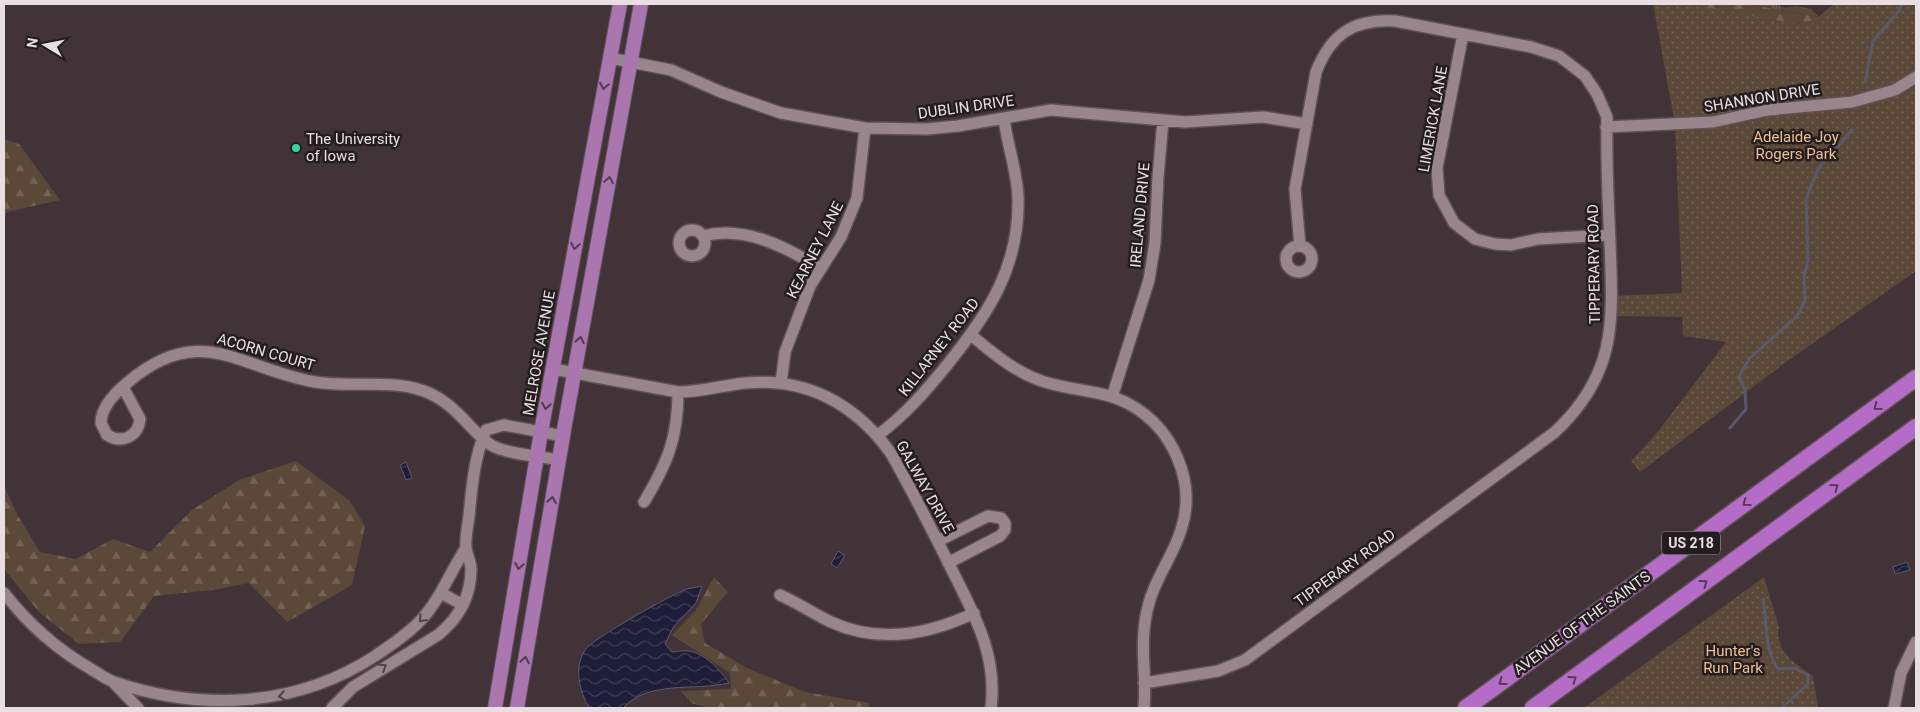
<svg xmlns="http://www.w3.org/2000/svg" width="1920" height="712" font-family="Roboto,sans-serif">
<defs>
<pattern id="grass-tufts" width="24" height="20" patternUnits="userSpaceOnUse" patternTransform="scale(1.25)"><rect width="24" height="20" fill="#5a4838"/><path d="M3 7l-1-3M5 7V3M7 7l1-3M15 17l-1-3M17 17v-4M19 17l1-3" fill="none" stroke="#726255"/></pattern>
<pattern id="forest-firs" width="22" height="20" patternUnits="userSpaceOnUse" patternTransform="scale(1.25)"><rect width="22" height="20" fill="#5a4838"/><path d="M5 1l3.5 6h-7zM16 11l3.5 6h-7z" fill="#726255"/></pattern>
<pattern id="park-dots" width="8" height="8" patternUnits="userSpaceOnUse" patternTransform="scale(1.25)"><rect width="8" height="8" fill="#5a4838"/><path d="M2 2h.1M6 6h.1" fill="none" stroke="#726255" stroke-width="1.8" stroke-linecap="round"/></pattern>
<pattern id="water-waves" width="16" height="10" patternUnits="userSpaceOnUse" patternTransform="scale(1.25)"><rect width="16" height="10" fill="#1f1e39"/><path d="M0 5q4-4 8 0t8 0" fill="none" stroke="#403e56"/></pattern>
</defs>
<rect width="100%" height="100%" fill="#423338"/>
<!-- grass -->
<path fill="url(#grass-tufts)" d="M 1747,4 L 1775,4 L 1786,8 L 1796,6 L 1811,9 L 1819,17 Z"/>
<!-- forest -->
<path fill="url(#forest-firs)" d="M 1666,4 L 1747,4 L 1818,17 L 1834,4 L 1811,73 Z
M 4,139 L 19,144 L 60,200 L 7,212 L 4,217 Z
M 296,461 L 350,501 L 365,526 L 352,585 L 287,622 L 249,583 L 213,590 L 154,596 L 120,642 L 79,644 L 39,612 L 4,569 L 4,486 L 17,514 L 40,552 L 76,559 L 113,539 L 150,552 L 192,510 L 239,480 Z
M 714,577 L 728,592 L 701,624 L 705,643 L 747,668 L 805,692 L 869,703 L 869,708 L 709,708 L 691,703 L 681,691 L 731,689 L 730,673 L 672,635 L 696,610 Z"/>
<!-- park -->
<path fill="url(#park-dots)" d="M 1653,4 L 1688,4 L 1809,26 L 1834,4 L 1916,4 L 1916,271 L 1789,360 L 1640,472 L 1631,461 L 1656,434 L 1726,342 L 1683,336 L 1682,317 L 1612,316 L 1612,296 L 1682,293 L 1675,124 Z
M 1764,577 L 1779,627 L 1778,636 L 1782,649 L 1791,660 L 1813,676 L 1818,707 L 1826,708 L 1584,708 Z"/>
<!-- water -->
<path fill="url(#water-waves)" stroke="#5c586c" d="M 406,462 L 412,478 L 406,480 L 400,465 Z
M 838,551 L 845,555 L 837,568 L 831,564 Z
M 1907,562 L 1910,570 L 1895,574 L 1893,567 Z
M 702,586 L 696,603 L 674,626 L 665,644 L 672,652 C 676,652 683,650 688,651 C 705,653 720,670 729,683 C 695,691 648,680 623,708 L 589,708 C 580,691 573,669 585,650 C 592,639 672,594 687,589 C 692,588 697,587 702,586 Z"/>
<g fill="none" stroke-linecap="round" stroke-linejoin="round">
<!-- stream -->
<path stroke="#5c586c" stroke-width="3" d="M 1865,82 L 1873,41 L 1899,11 L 1902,4
M 1730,428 L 1746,409 L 1745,390 L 1739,377 L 1749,359 L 1797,316 L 1805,301 L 1804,277 L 1808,260 L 1806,199 L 1818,169 L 1852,130
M 1763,599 C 1767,624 1764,648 1778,669 L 1794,668 L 1808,675 L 1808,684 L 1782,708"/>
<!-- minor casing -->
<g stroke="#5e5157" stroke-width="14">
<path id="minor" d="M 1463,34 L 1437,168 L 1439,195 L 1454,223 L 1475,239 L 1495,244 L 1511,245 L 1538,239 L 1609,235
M 610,58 L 671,70 L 721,92 L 781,113 L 865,128 L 927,129 L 958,126 L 1051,110 L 1185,122 L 1263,117 L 1307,124
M 1606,127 L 1713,122 L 1768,110 L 1852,102 L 1895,90 L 1916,77
M679 243a13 13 0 1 1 26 0a13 13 0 1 1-26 0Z
M 703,236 C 744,225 786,247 820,268
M1286 259a13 13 0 1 1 26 0a13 13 0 1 1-26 0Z
M 971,335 C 996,356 1020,376 1052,384 C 1077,391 1105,391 1129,404 C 1173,428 1197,482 1181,530 C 1173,556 1156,577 1149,603 C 1138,641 1147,671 1144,708
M 553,369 L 678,392 C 702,392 723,385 746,383 C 806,377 855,404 890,452 C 911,488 930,526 949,564 C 972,611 998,653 991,708
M 781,383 L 785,352 L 810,286 L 841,237 L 857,198 L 865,128
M 123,387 L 140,419 C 138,437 122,444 107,435 L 101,423 C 101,407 115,393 127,383 C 201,320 240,369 315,382 C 350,388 388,379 421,390 C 443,397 457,412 472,428 C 479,435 486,443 495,447 C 512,455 540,456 559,460
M 1112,397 L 1149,280 L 1155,243 L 1158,177 L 1163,120
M 878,435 C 905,415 926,391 947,365 C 989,313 1020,266 1018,197 C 1017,170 1007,145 1004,118
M 644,502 C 667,464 678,438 678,392
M 938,541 L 988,516 L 1001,518 L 1005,523 L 1005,530 L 1000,536 L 948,563
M 4,593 C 29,625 56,649 91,669 C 99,674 106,679 114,682 C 202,712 297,707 375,656 C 391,645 407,635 420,621 C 440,600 450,572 466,548
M 441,593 L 463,605
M 780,595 C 798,603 814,614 831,622 C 879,644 928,635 974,613
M 114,683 L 138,708
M 1144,683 L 1218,671 L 1245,660 L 1555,432 C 1617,374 1613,322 1610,243 C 1608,201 1606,159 1607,117 L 1597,94 L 1585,76 L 1559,56 L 1531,47 L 1395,21 C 1353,19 1331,34 1316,72 L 1295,189 L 1300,246
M 332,708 L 353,687 L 438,635 C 459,618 471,597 471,569 C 471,561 466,554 466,547 C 465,537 468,526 469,516 C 472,486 474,458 486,430 L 504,425 L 563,436
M 1894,708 L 1901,673 L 1916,642"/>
</g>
<!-- major casing -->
<g stroke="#5e5157" stroke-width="16">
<path id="major" d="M 495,708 L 541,432 L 620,4
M 517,708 L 565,424 L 641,4"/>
</g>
<!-- highway casing -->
<g stroke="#5e5157" stroke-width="19">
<path id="highway" d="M 1466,708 L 1916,378
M 1533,708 L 1916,427"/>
</g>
<!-- minor -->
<use href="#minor" stroke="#98868c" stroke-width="11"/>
<!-- major -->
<use href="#major" stroke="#a976af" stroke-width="14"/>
<!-- highway -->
<use href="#highway" stroke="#b56cc7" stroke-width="16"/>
</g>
<!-- one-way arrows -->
<defs><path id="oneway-chevron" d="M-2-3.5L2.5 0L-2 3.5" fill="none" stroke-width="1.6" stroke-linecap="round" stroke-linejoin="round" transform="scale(1.25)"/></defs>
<g stroke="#533c51">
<use href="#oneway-chevron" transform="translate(604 86) rotate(100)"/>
<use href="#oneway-chevron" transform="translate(609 180) rotate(-80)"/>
<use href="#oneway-chevron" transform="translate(575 246) rotate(100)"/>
<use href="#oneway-chevron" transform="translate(580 340) rotate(-80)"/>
<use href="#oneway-chevron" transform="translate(546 406) rotate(100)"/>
<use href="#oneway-chevron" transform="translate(552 500) rotate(-80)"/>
<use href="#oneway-chevron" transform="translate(519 566) rotate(100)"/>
<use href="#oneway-chevron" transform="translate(525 660) rotate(-80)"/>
</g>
<g stroke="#57395a">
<use href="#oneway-chevron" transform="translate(1877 407) rotate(144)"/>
<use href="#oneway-chevron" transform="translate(1835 487) rotate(-36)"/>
<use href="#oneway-chevron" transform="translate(1746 503) rotate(144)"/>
<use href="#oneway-chevron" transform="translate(1704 583) rotate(-36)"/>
<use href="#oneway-chevron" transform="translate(1573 679) rotate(-36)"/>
<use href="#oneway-chevron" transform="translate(1502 682) rotate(144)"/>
</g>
<g stroke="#4d4245">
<use href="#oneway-chevron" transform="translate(422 619) rotate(132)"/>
<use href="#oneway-chevron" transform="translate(383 667) rotate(-32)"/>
<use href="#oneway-chevron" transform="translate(282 696) rotate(169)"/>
</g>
<!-- markers -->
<circle fill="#37d4a6" stroke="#241d1f" stroke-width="2" cx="296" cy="148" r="5"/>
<g text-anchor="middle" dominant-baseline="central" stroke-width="5" stroke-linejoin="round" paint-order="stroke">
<!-- shield labels -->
<rect fill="#241d1f" stroke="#aea5a8" stroke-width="1" x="1662" y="531.5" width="58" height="23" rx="4"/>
<g font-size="14" font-weight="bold" fill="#e9dfe3">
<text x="1691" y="543">US 218</text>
</g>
<!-- street labels -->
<g font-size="15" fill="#e9dfe3" stroke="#241d1f">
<text transform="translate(1762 98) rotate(-9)">SHANNON DRIVE</text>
<text transform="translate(966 107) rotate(-8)">DUBLIN DRIVE</text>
<text transform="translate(1433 119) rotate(-80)">LIMERICK LANE</text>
<text transform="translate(1140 215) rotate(-85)">IRELAND DRIVE</text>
<text transform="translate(815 250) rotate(-63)">KEARNEY LANE</text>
<text transform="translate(1594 264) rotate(-91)">TIPPERARY ROAD</text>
<text transform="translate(939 347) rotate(-52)">KILLARNEY ROAD</text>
<text transform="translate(266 352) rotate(16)">ACORN COURT</text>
<text transform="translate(539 353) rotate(-80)">MELROSE AVENUE</text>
<text transform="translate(925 487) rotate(61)">GALWAY DRIVE</text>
<text transform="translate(1345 568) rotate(-36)">TIPPERARY ROAD</text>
<text transform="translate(1582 623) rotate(-36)">AVENUE OF THE SAINTS</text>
</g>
<!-- park labels -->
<g font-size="15" fill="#efbf93" stroke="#241d1f">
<text x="1796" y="137">Adelaide Joy<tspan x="1796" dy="17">Rogers Park</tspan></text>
<text x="1733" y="651">Hunter's<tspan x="1733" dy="17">Run Park</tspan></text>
</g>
<!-- poi labels -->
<g font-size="15" fill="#e9dfe3" stroke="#241d1f" text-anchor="start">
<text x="306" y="139">The University<tspan x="306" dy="17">of Iowa</tspan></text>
</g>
</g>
<!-- border -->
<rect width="1920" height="712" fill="none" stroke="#e9dfe3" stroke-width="10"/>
<!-- north arrow -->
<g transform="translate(45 45) rotate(280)" stroke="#241d1f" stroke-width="4" paint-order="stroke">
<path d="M0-4L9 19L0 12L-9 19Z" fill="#e9dfe3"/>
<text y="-8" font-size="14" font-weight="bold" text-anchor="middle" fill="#e9dfe3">N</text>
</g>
</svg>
